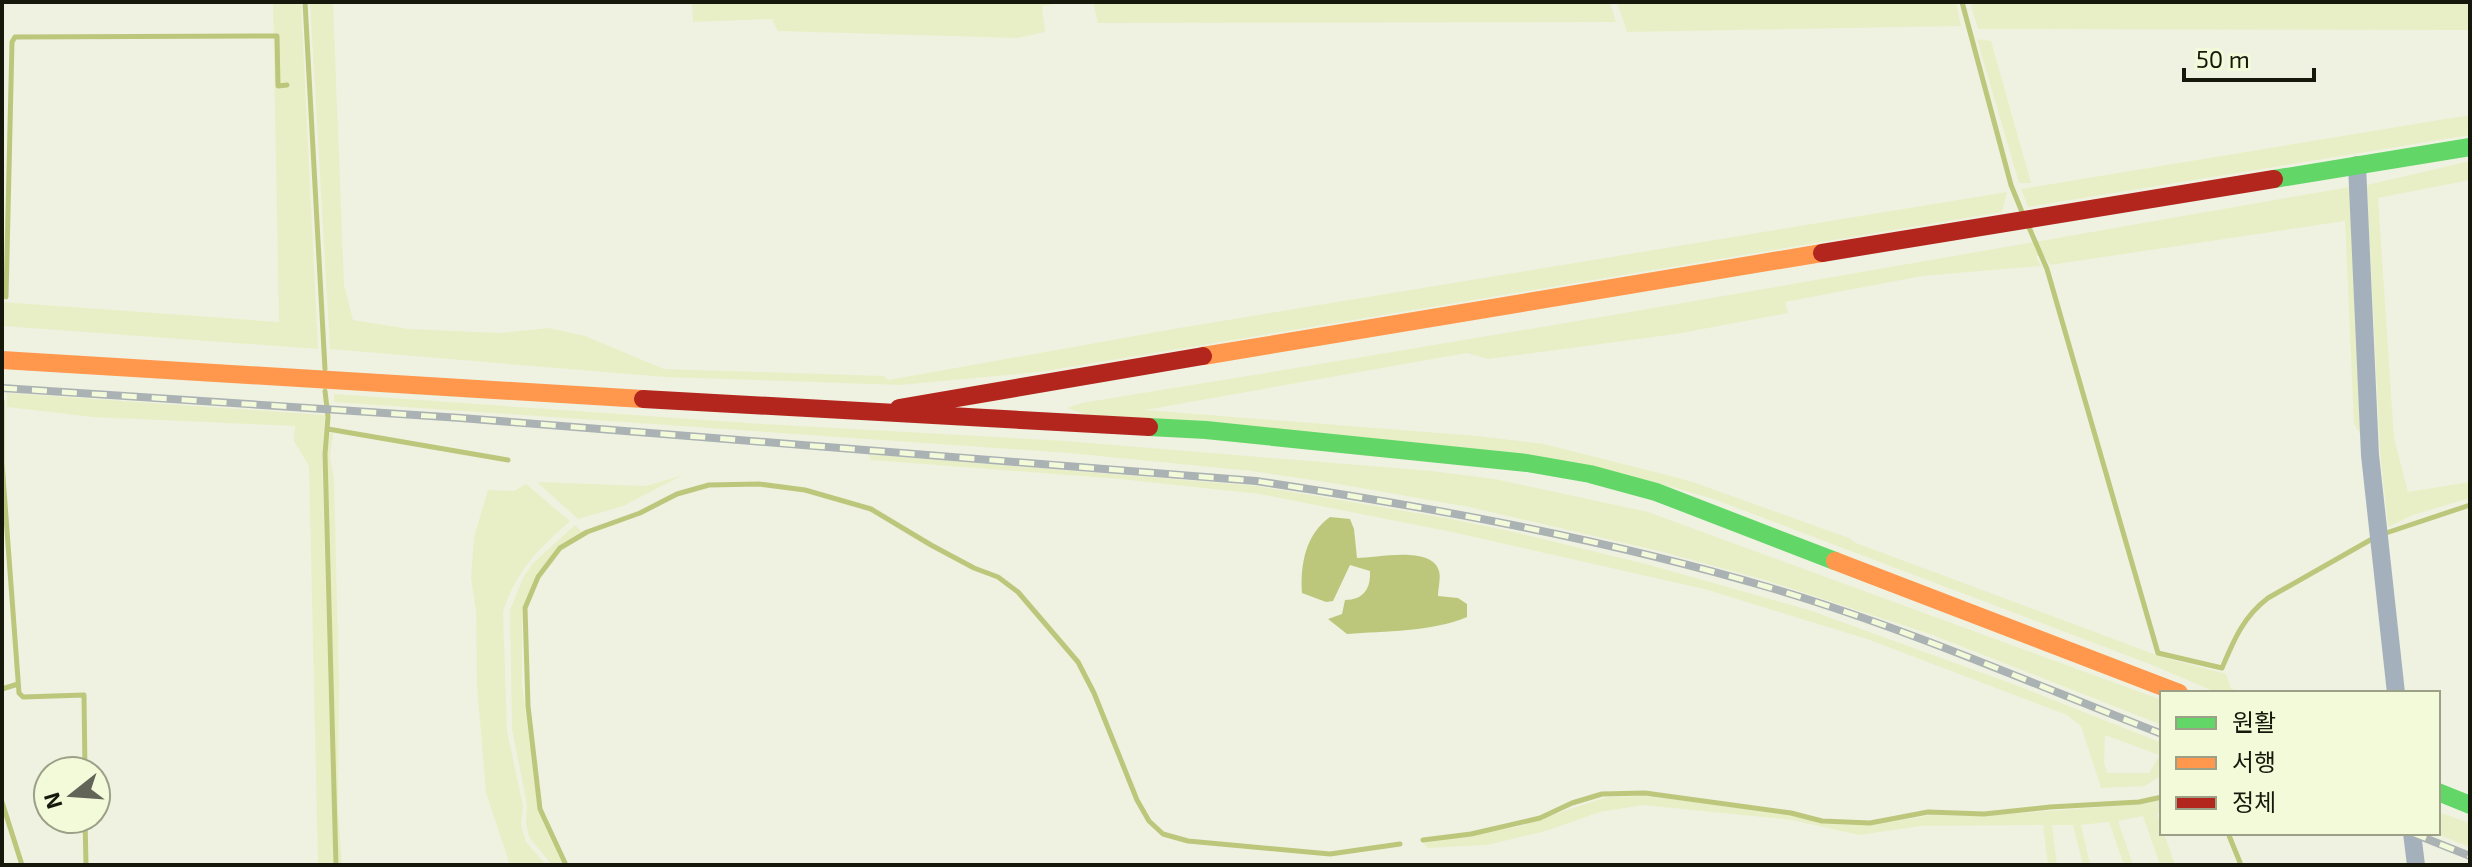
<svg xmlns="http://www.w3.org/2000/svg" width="2472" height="867" font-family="'Exo 2','Noto Sans KR',sans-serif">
<rect width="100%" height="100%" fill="#eff2e1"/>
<!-- green -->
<path fill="#e8efc7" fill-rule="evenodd" d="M 273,2 L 301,2 L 318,349 L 2,326 L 2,302 L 279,322 Z
M 310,2 L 333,2 L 344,285 L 353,320 L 409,329 L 501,333 L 549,328 L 585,336 L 664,369 L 884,376 L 889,380 L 1179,328 L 2007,192 L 2002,212 L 1040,372 L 900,385 L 665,377 L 330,349 Z
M 692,2 L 1067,2 L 1042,6 L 1045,32 L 1017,38 L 778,31 L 772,19 L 693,22 Z
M 1093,2 L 1610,2 L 1616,22 L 1098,23 Z
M 1617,2 L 1956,2 L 1961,26 L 1627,32 Z
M 1970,2 L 2470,2 L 2470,30 L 1978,29 Z
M 1977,39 L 1991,41 L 2031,183 L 2019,183 Z
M 2470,115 L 2470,135 L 2028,207 L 2021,189 Z
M 2470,161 L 2470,180 L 2378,198 L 2394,438 L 2408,492 L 2470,482 L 2470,498 L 2413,515 L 2388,527 L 2380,452 L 2367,185 Z
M 2355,186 L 2363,439 L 2354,424 L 2345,221 L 2050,265 L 2043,254 L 2036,257 L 2041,266 L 1922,276 L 1785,302 L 1788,313 L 1676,334 L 1488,359 L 1467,353 L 1145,410 L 1478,436 L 1544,444 L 1690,481 L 1849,538 L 1856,543 L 2162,657 L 2226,674 L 2231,688 L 2243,693 L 2218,693 L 2152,665 L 1716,500 L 1665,485 L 1084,414 L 1067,408 L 1081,403 C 1506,335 1931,260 2355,186 Z
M 7,393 L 325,415 L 322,459 L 334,865 L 318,865 L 309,466 L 294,441 L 295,426 L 93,417 L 7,407 Z
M 334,394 L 763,424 L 1066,441 L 1432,471 L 1495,479 L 1648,512 L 2162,700 L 2162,725 L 1930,634 L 1765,580 L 1663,552 L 1469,507 L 1332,483 L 1251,471 L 1069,453 L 334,402 Z
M 330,433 L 333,433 L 330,457 L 334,479 L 339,683 L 338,808 L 342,865 L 338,865 L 327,454 Z
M 869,454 L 1257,486 L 1446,518 L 1514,532 L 1646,564 L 1809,610 L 2013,684 L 2162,743 L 2162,775 L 2145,786 L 2101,788 L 2081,726 L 2067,715 L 1867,639 L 1704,589 L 1452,532 L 1260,494 L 1120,479 L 871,460 ZM 2105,735 L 2159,755 L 2159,756 L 2149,773 L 2107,773 L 2104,762 Z
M 683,475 L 623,506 L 578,519 L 537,482 L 646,486 Z
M 526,484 L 570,521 C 538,550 518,568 503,611 L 507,731 L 523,806 L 521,825 L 526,842 L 546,865 L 510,865 L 486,793 L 477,687 L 476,612 L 471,578 L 474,537 L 488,490 L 514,491 Z
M 575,525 L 582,532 L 559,547 L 535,577 L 522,609 L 522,684 L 538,809 L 563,865 L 552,865 L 529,837 L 526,824 L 527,805 L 512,729 L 510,610 L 523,578 L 533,563 Z
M 1646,796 L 1791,815 L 1825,824 L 1873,825 L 1931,815 L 1982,816 L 2142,804 L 2162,799 L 2162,811 L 2157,814 L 2175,865 L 2160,865 L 2143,816 L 2118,821 L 2133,865 L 2124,865 L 2109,822 L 2081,825 L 2090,865 L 2083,865 L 2073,825 L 2052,825 L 2057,865 L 2048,865 L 2043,825 L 1921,826 L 1859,835 L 1792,820 L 1643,805 L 1600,812 L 1546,831 L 1487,845 L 1428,848 L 1423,843 L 1516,827 L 1607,797 Z
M 2438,812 L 2470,823 L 2470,847 L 2434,833 L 2438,833 Z"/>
<!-- water -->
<path fill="#bcc77c" d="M 1330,517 L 1350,519 L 1354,529 L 1357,558 C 1376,558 1432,545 1439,571 C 1441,578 1438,588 1438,596 L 1458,598 L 1467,604 L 1467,617 C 1431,632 1385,631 1347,634 L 1328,619 L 1342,614 L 1345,600 C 1363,600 1371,589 1370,571 L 1350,565 L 1333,601 L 1326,602 L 1302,593 C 1300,564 1306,534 1330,517 Z"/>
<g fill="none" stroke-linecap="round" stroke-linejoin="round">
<!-- stream -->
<path stroke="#bcc77c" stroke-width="5" d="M 305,2 L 325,369
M 1962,2 L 2011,185 L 2022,212
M 2028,225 L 2047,269 L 2158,653 L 2222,668 C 2234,640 2243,617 2268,598 L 2372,539
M 6,297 L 12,42 L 15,37 L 277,36 L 278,86 L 287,85
M 325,391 L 328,417 L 325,454 L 336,865
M 2,401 L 2,463 L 19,693 L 23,697 L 84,695 L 85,771
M 328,429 L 508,460
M 2386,533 L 2470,505
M 2,689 L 18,684
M 2,802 L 22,865
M 85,819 L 86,865
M 2228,833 L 2241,865
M 1423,840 L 1471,834 L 1540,818 L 1572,803 L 1602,794 L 1645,793 L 1791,813 L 1822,821 L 1870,823 L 1928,812 L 1984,814 L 2050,807 L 2139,802 L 2162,797
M 566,865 L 540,809 L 528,706 L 525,608 L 538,577 L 560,548 L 587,532 L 640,513 L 677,494 L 709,485 L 759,484 L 805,490 L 871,509 L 931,545 L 974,568 L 998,577 L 1018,592 L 1078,662 L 1094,693 L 1137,800 L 1149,821 L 1163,834 L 1188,841 L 1330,854 L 1400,844"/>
<!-- street -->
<path stroke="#a4b1bc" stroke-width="18" d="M 2357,165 L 2370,455 L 2396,693
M 2412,833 L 2416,865"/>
<!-- fast -->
<path stroke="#63d668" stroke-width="18" d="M 2274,179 L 2470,147
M 1149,427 L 1206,430 L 1527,463 L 1590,474 L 1656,492 L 1835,561
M 2438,792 L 2470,805"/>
<!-- slow -->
<path stroke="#ff974d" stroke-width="18" d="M 1203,356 L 1822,253
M 2,360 L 643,399
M 1835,561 L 2179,693"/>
<!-- jam -->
<path stroke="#b3261e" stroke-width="18" d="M 1822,253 L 2274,179
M 643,399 L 1149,427
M 899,408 L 1203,356"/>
<!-- rail casing -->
<g stroke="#abb2b3" stroke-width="8">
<path id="rail" d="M 2,388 L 461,418 L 1256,481 C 1429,507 1602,538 1771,588 C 1904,627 2033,684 2162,734
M 2412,833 L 2470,856"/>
</g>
<!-- rail -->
<use href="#rail" stroke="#f3fad9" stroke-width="5" stroke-dasharray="15" stroke-linecap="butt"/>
</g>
<!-- border -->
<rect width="2472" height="867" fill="none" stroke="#16180c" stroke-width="8"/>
<!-- legend -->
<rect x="2160" y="691" width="280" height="144" fill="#f3fad9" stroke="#9ba087" stroke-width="2"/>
<rect x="2176" y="717" width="40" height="12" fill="#63d668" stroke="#9ba087" stroke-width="2"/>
<text x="2232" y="731" font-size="24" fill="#16180c">원활</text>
<rect x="2176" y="757" width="40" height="12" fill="#ff974d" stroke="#9ba087" stroke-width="2"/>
<text x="2232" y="771" font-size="24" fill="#16180c">서행</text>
<rect x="2176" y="797" width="40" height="12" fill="#b3261e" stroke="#9ba087" stroke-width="2"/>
<text x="2232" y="811" font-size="24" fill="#16180c">정체</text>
<!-- north arrow -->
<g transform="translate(72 795) rotate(253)"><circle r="38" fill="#f3fad9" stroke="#9ba087" stroke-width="2"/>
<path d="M0-6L14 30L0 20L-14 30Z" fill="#626457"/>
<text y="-12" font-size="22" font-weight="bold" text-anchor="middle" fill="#16180c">N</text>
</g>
<!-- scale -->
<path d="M2184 68v12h130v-12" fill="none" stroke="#16180c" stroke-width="4"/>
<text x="2196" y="68" font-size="24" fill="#16180c" stroke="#f3fad9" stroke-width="6" paint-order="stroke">50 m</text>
</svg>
